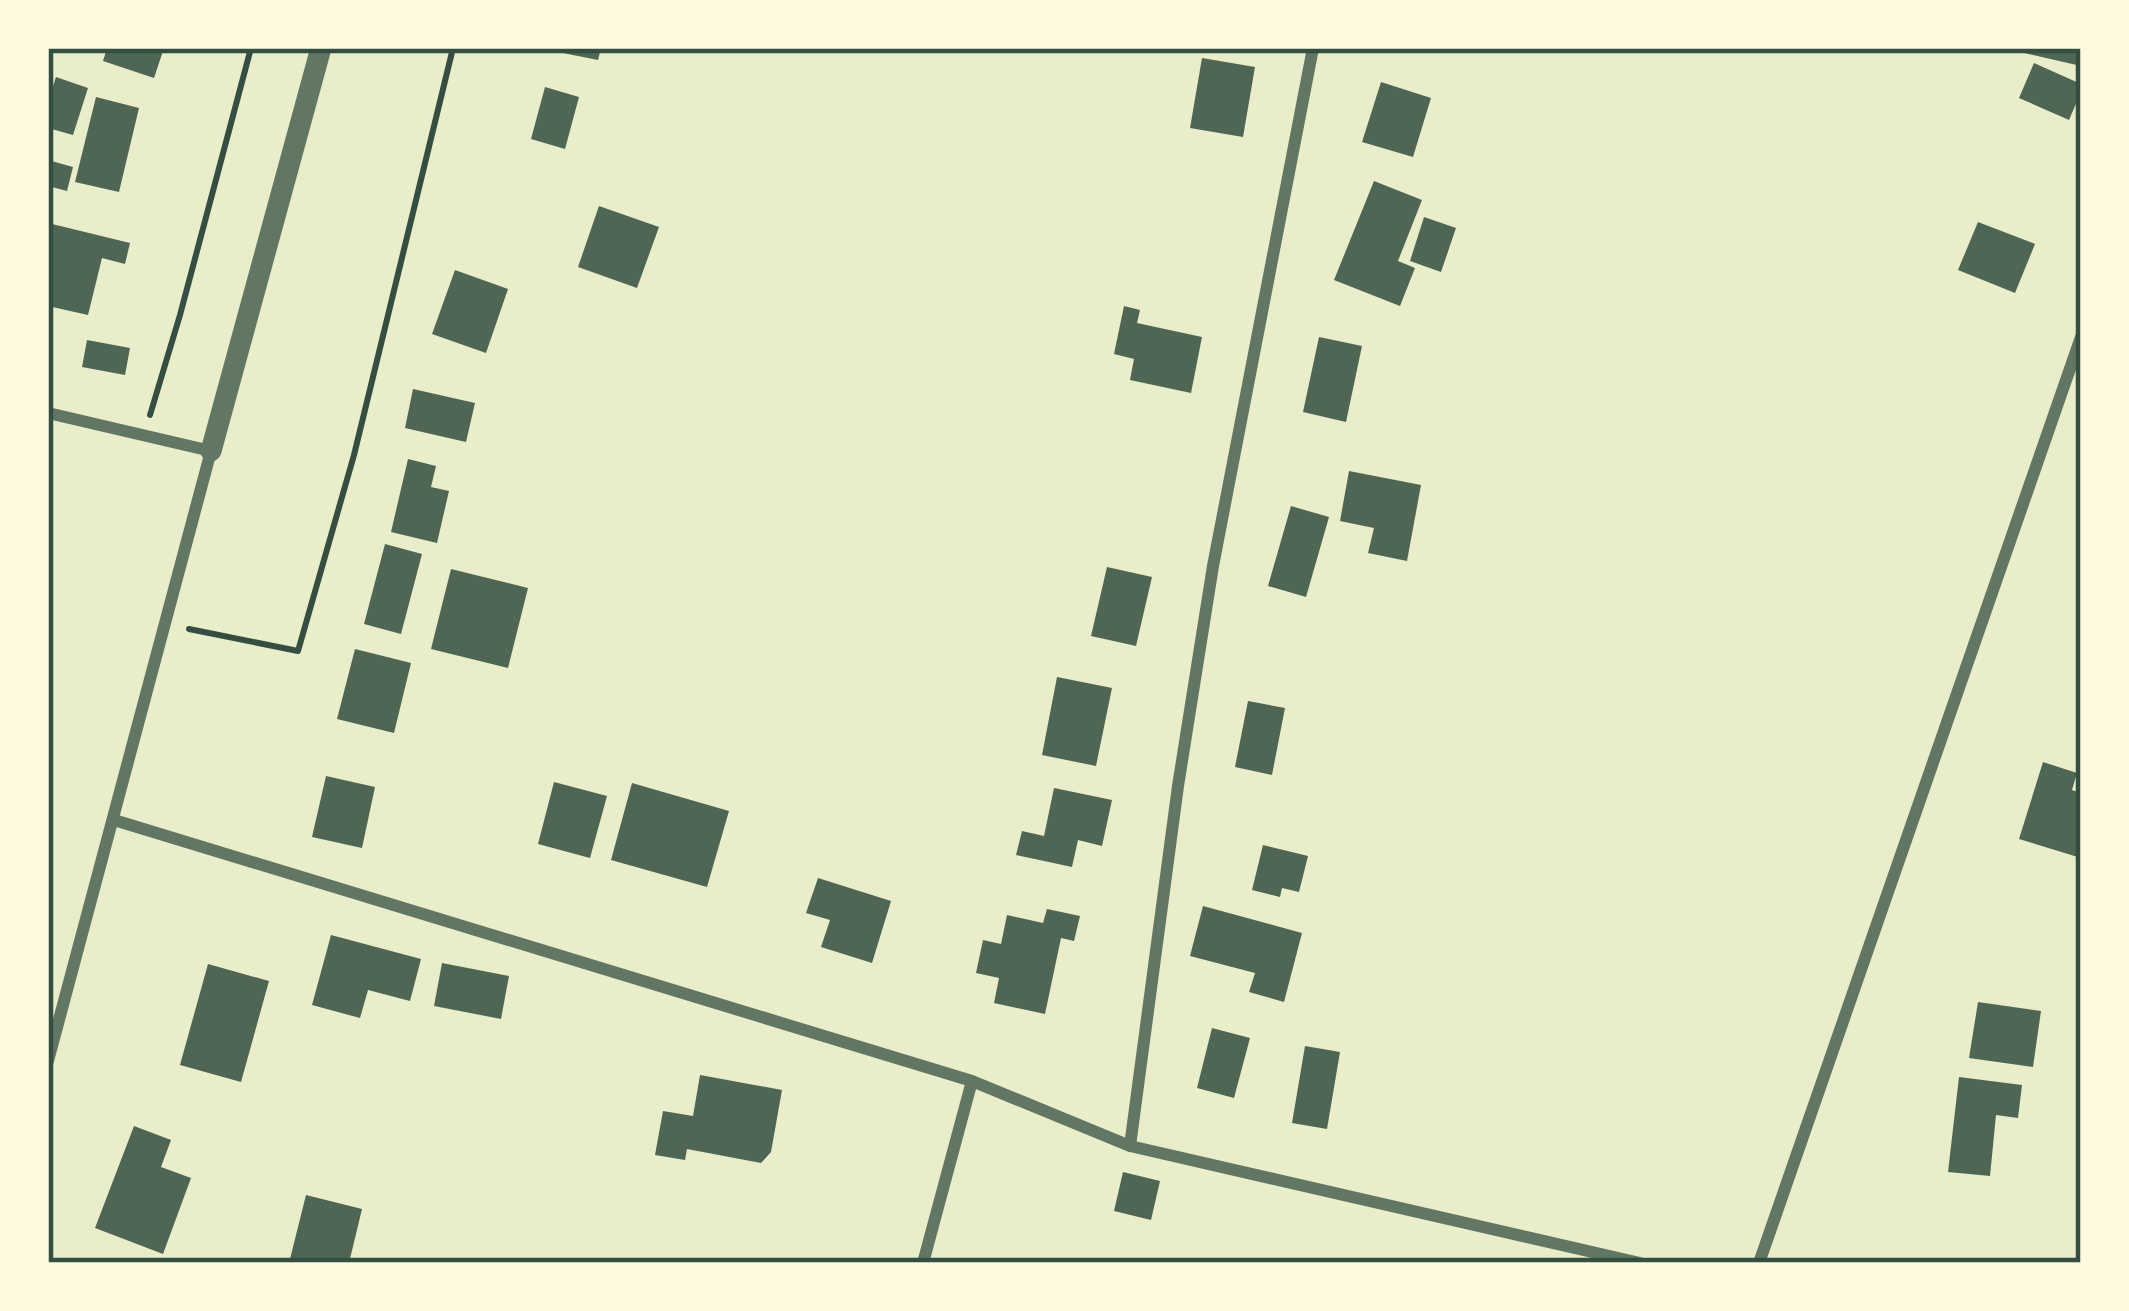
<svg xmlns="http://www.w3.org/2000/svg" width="2129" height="1311" font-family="Raleway,sans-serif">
<rect width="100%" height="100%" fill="#e9edc9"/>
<!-- building -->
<path fill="#4f6655" d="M 107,48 L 164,48 L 154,78 L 103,61 Z
M 548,48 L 601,48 L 598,60 L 548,50 Z
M 2012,48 L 2081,48 L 2081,66 L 2011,50 Z
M 1202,58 L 1255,67 L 1243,137 L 1190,128 Z
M 2034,63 L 2081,84 L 2081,92 L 2069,120 L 2019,98 Z
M 56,77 L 88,88 L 73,135 L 48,128 L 48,101 Z
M 1381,82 L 1431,98 L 1413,157 L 1362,142 Z
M 545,87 L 579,97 L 565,149 L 531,139 Z
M 96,97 L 139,108 L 119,192 L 75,182 Z
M 48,160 L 73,167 L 67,191 L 48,186 Z
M 1374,181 L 1422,200 L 1398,261 L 1415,268 L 1400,306 L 1334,280 Z
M 599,206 L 659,227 L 637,288 L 578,267 Z
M 1424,217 L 1456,228 L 1441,272 L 1410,261 Z
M 1978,222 L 2035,244 L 2015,293 L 1958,270 Z
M 48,223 L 130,243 L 125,264 L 102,258 L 88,315 L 48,306 L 48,272 L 52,253 L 48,252 Z
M 455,270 L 508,289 L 486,353 L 432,334 Z
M 1124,306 L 1140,310 L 1137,323 L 1202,337 L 1191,393 L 1130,380 L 1134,359 L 1114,354 Z
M 1319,337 L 1362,346 L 1346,422 L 1303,412 Z
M 87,340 L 130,348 L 125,375 L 82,367 Z
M 413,389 L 475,403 L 466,442 L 405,428 Z
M 408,459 L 436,466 L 431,487 L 449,491 L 437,543 L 391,532 Z
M 1349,471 L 1421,485 L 1407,561 L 1368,553 L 1374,528 L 1340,521 Z
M 1291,506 L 1329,517 L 1306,597 L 1268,586 Z
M 385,544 L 422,554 L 401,634 L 364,624 Z
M 1107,567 L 1152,577 L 1136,646 L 1091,636 Z
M 451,569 L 528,588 L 508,668 L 431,649 Z
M 355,649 L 411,663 L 394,733 L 337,719 Z
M 1057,677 L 1112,688 L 1096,766 L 1042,755 Z
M 1248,701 L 1285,708 L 1272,775 L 1235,767 Z
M 2043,762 L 2077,773 L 2072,790 L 2081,793 L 2081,858 L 2019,839 Z
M 326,776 L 375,787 L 362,848 L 312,837 Z
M 554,782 L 607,796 L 590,858 L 538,844 Z
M 632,783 L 729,811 L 707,887 L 611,860 Z
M 1054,788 L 1112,800 L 1102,846 L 1078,840 L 1072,867 L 1016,855 L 1022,831 L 1044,836 Z
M 1263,845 L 1308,856 L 1299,892 L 1282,888 L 1280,897 L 1252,890 Z
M 818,878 L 891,901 L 872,963 L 821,947 L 830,920 L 806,913 Z
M 1203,906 L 1302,933 L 1284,1002 L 1249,992 L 1255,973 L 1190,956 Z
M 1047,909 L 1080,916 L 1074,941 L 1061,938 L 1045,1014 L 994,1003 L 999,978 L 976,973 L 983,940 L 1001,944 L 1007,915 L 1043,923 Z
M 331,935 L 421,959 L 410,1001 L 368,990 L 360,1018 L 312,1005 Z
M 442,963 L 509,976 L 501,1019 L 434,1006 Z
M 208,964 L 269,981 L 241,1082 L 180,1065 Z
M 1978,1002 L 2041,1011 L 2033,1067 L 1969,1058 Z
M 1212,1028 L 1250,1038 L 1234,1098 L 1197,1088 Z
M 1305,1046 L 1340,1052 L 1327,1129 L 1292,1123 Z
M 700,1075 L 782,1090 L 771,1152 L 761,1163 L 687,1149 L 685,1160 L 655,1155 L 663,1111 L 693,1116 Z
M 1959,1077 L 2022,1085 L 2018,1118 L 1996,1115 L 1990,1176 L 1948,1172 Z
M 134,1126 L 171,1140 L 161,1167 L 191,1178 L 163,1254 L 95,1228 Z
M 1123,1172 L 1160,1181 L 1151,1220 L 1114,1211 Z
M 306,1195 L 362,1209 L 349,1263 L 289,1263 Z"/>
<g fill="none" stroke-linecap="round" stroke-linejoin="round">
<!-- path -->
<path stroke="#344e41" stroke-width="6" d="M 150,415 L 180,315 L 251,48
M 189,629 L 298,651 L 354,455 L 453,48"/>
<!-- minor -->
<path stroke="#617663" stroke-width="12" d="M 48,413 L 211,451 L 48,1061
M 114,820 L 972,1081 L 1130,1146 L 1640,1263
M 1130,1146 L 1178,786 L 1213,566 L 1313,48
M 923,1263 L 972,1081
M 1759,1263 L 2081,337"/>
<!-- tertiary -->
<path stroke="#617663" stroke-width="21" d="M 211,451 L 321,48"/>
</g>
<!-- border -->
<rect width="2129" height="1311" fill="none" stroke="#fefae0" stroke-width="102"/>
<rect x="51" y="51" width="2027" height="1209" fill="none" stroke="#344e41" stroke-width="4.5"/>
</svg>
